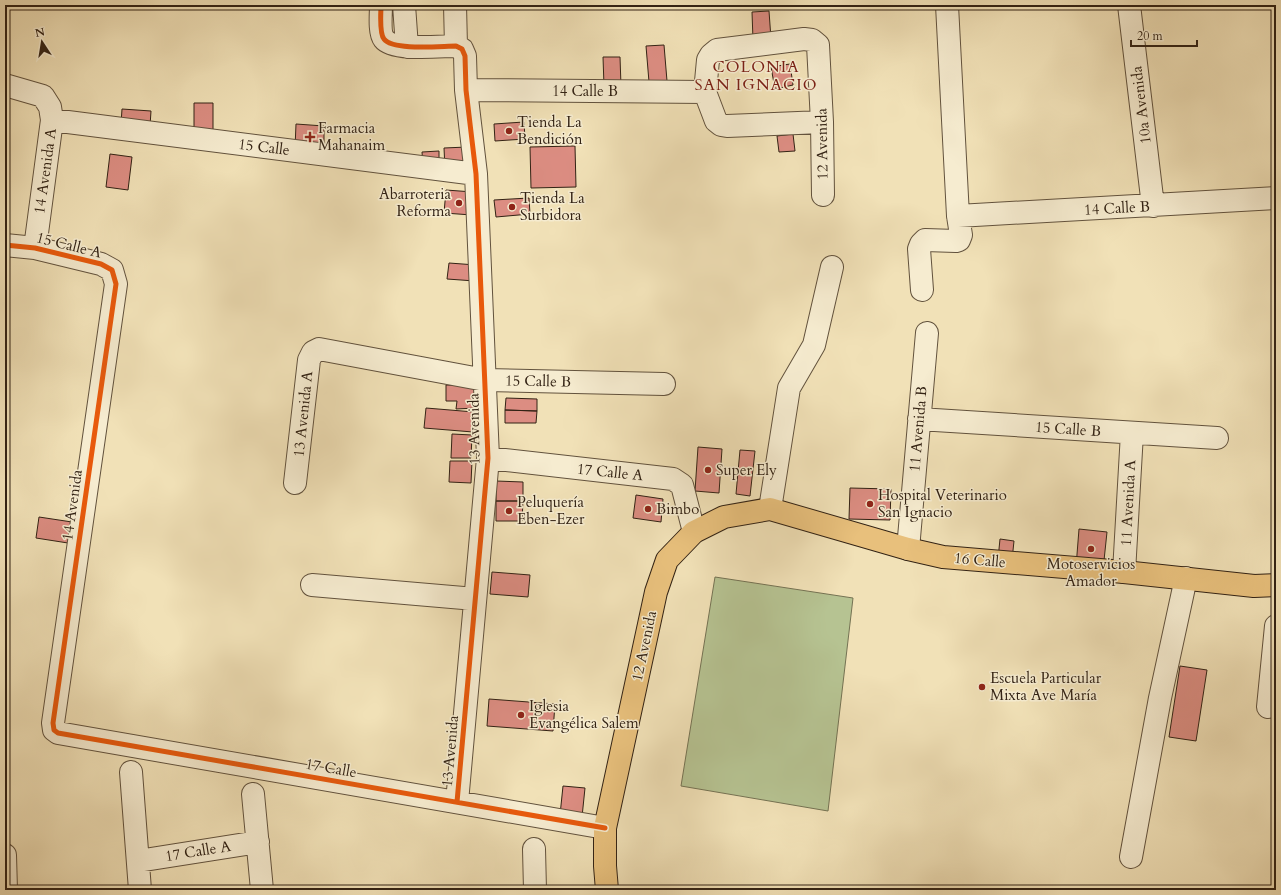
<svg xmlns="http://www.w3.org/2000/svg" width="1281" height="895" font-family="Cardo,serif">
<rect width="100%" height="100%" fill="#f1e1b7"/>
<filter id="stains"><feTurbulence type="fractalNoise" baseFrequency=".005" numOctaves="4"/><feColorMatrix values="0 0 0 0 .2 0 0 0 0 .09 0 0 0 0 .02 0 0 0 .5 -.17"/></filter>
<radialGradient id="worn" r=".72"><stop offset=".6" stop-color="#630" stop-opacity="0"/><stop offset="1" stop-color="#630" stop-opacity=".3"/></radialGradient>
<!-- green -->
<path fill="#b6c392" stroke="#747253" d="M 715,577 L 853,598 L 828,811 L 681,786 Z"/>
<!-- building -->
<path fill="#dc8d82" stroke="#322214" d="M 769,11 L 771,39 L 753,40 L 752,12 Z
M 664,45 L 667,81 L 649,82 L 646,46 Z
M 603,57 L 620,57 L 621,86 L 604,86 Z
M 790,64 L 793,85 L 775,89 L 771,67 Z
M 194,103 L 213,103 L 213,134 L 194,133 Z
M 122,109 L 151,111 L 150,126 L 121,124 Z
M 524,122 L 525,139 L 495,141 L 494,124 Z
M 296,124 L 324,126 L 324,149 L 295,148 Z
M 793,134 L 795,151 L 779,152 L 777,136 Z
M 575,146 L 576,187 L 531,188 L 530,147 Z
M 467,147 L 467,162 L 445,169 L 444,148 Z
M 439,151 L 439,166 L 423,166 L 422,152 Z
M 110,154 L 132,157 L 128,190 L 106,187 Z
M 446,190 L 473,192 L 472,215 L 444,213 Z
M 529,198 L 530,214 L 496,217 L 494,200 Z
M 449,263 L 476,265 L 475,281 L 447,279 Z
M 446,385 L 476,385 L 476,408 L 456,409 L 457,401 L 446,401 Z
M 506,398 L 537,399 L 537,411 L 505,410 Z
M 426,408 L 474,412 L 473,432 L 424,428 Z
M 505,410 L 537,411 L 536,423 L 505,423 Z
M 452,434 L 472,435 L 471,458 L 451,458 Z
M 698,447 L 722,449 L 719,493 L 695,491 Z
M 740,450 L 755,451 L 750,496 L 736,494 Z
M 450,461 L 472,461 L 471,483 L 449,482 Z
M 496,481 L 523,482 L 523,501 L 496,501 Z
M 850,488 L 891,489 L 890,520 L 849,519 Z
M 636,495 L 663,499 L 661,522 L 633,518 Z
M 496,501 L 523,501 L 522,521 L 496,521 Z
M 39,517 L 72,522 L 68,543 L 36,538 Z
M 1079,529 L 1107,532 L 1103,570 L 1076,567 Z
M 1000,539 L 1014,541 L 1012,560 L 998,559 Z
M 492,572 L 530,575 L 528,597 L 490,594 Z
M 1180,666 L 1207,670 L 1196,741 L 1169,737 Z
M 489,699 L 555,704 L 553,731 L 487,726 Z
M 563,786 L 585,788 L 582,817 L 560,815 Z"/>
<g fill="none" stroke-linecap="round" stroke-linejoin="round">
<!-- minor casing -->
<g stroke="#62523d" stroke-width="24">
<path id="minor" d="M 381,5 C 381,13 379,33 384,39 C 393,51 441,46 456,46 L 462,49 L 465,56 L 466,90 L 476,174 L 488,458 L 457,802
M 404,5 L 407,47
M 455,5 L 456,46
M 1129,5 L 1153,206
M 5,85 L 43,96 L 50,107 L 52,120 L 35,248
M 466,90 L 705,92
M 52,120 L 476,174
M 822,122 L 727,126 L 721,125 L 716,121 L 705,92 L 708,60 L 711,55 L 717,50 L 804,39 L 812,40 L 818,45 L 822,122 L 823,195
M 958,216 L 1276,198
M 5,245 L 35,248 L 101,264 L 112,270 L 116,284 L 53,723 L 54,730 L 58,733 L 605,828
M 922,290 L 919,249 L 921,244 L 925,240 L 956,241 L 959,240 L 961,235 L 958,216 L 947,5
M 919,419 L 1217,438
M 488,458 L 673,479 L 682,485 L 694,532
M 295,483 L 309,360 L 313,352 L 319,349 L 485,380 L 664,384
M 770,509 L 789,388 L 814,345 L 832,267
M 908,549 L 927,333
M 1124,572 L 1132,433
M 312,585 L 475,599
M 1268,707 L 1276,626
M 131,772 L 140,890
M 253,794 L 262,890
M 534,849 L 535,890
M 5,855 L 6,890
M 1131,857 L 1160,698 L 1186,578
M 138,861 L 258,842"/>
</g>
<!-- major casing -->
<g stroke="#322214" stroke-width="24">
<path id="major" d="M 607,890 L 605,866 L 605,828 L 656,592 L 667,560 L 694,532 L 724,517 L 770,509 L 908,549 L 943,557 L 1124,572 L 1254,586 L 1276,585"/>
</g>
<!-- minor -->
<use href="#minor" stroke="#f6ecd0" stroke-width="22"/>
<!-- major -->
<use href="#major" stroke="#e8c07c" stroke-width="22"/>
<!-- cycleway casing -->
<g stroke="#f6ecd0" stroke-width="8">
<path id="cycleway" d="M 381,5 C 381,13 379,33 384,39 C 393,51 441,46 456,46 L 462,49 L 465,56 L 466,90 L 476,174 L 488,458 L 457,802
M 5,245 L 35,248 L 101,264 L 112,270 L 116,284 L 53,723 L 54,730 L 58,733 L 605,828"/>
</g>
<!-- cycleway -->
<use href="#cycleway" stroke="#e8590c" stroke-width="5"/>
</g>
<!-- markers -->
<g fill="#8f2418" stroke="#f6ecd0" stroke-width="1.5">
<circle cx="509" cy="131" r="4"/>
<path d="M308 131h4v4h4v4h-4v4h-4v-4h-4v-4h4z"/>
<circle cx="459" cy="203" r="4"/>
<circle cx="512" cy="207" r="4"/>
<circle cx="708" cy="470" r="4"/>
<circle cx="870" cy="504" r="4"/>
<circle cx="648" cy="509" r="4"/>
<circle cx="509" cy="511" r="4"/>
<circle cx="1091" cy="549" r="4"/>
<circle cx="982" cy="687" r="4"/>
<circle cx="521" cy="715" r="4"/>
</g>
<g text-anchor="middle" dominant-baseline="central" stroke-width="3" stroke-linejoin="round" paint-order="stroke">
<!-- street labels -->
<g font-size="15" fill="#322214" stroke="#f6ecd0">
<text x="585" y="91">14 Calle B</text>
<text transform="translate(1141 105) rotate(-97)">10a Avenida</text>
<text transform="translate(822 144) rotate(-91)">12 Avenida</text>
<text transform="translate(264 147) rotate(7)">15 Calle</text>
<text transform="translate(45 171) rotate(-82)">14 Avenida A</text>
<text transform="translate(1117 208) rotate(-3)">14 Calle B</text>
<text transform="translate(69 245) rotate(14)">15 Calle A</text>
<text transform="translate(538 381) rotate(1)">15 Calle B</text>
<text transform="translate(303 414) rotate(-84)">13 Avenida A</text>
<text transform="translate(474 429) rotate(-91)">13 Avenida</text>
<text transform="translate(918 429) rotate(-85)">11 Avenida B</text>
<text transform="translate(1068 429) rotate(4)">15 Calle B</text>
<text transform="translate(610 472) rotate(6)">17 Calle A</text>
<text transform="translate(1128 503) rotate(-87)">11 Avenida A</text>
<text transform="translate(72 505) rotate(-82)">14 Avenida</text>
<text transform="translate(980 560) rotate(5)">16 Calle</text>
<text transform="translate(644 646) rotate(-78)">12 Avenida</text>
<text transform="translate(450 751) rotate(-85)">13 Avenida</text>
<text transform="translate(331 768) rotate(10)">17 Calle</text>
<text transform="translate(198 851) rotate(-9)">17 Calle A</text>
</g>
<!-- poi labels -->
<g font-size="15" fill="#322214" stroke="#f6ecd0" text-anchor="start">
<text x="517" y="122">Tienda La<tspan x="517" dy="17">Bendición</tspan></text>
<text x="318" y="128">Farmacia<tspan x="318" dy="17">Mahanaim</tspan></text>
<text x="451" y="194" text-anchor="end">Abarroteria<tspan x="451" dy="17">Reforma</tspan></text>
<text x="520" y="198">Tienda La<tspan x="520" dy="17">Surbidora</tspan></text>
<text x="716" y="470">Super Ely</text>
<text x="878" y="495">Hospital Veterinario<tspan x="878" dy="17">San Ignacio</tspan></text>
<text x="517" y="502">Peluquería<tspan x="517" dy="17">Eben-Ezer</tspan></text>
<text x="656" y="509">Bimbo</text>
<text x="1091" y="564" text-anchor="middle">Motoservicios<tspan x="1091" dy="17">Amador</tspan></text>
<text x="990" y="678">Escuela Particular<tspan x="990" dy="17">Mixta Ave María</tspan></text>
<text x="529" y="706">Iglesia<tspan x="529" dy="17">Evangélica Salem</tspan></text>
</g>
<!-- neighbourhood labels -->
<g font-size="16" letter-spacing="1" fill="#7a1f14" stroke="#f6ecd0">
<text x="756" y="67">COLONIA<tspan x="756" dy="18">SAN IGNACIO</tspan></text>
</g>
</g>
<!-- margin -->
<rect width="1281" height="895" fill="none" stroke="#f1e1b7" stroke-width="20"/>
<rect x="6" y="6" width="1269" height="883" fill="none" stroke="#322214" stroke-width="2"/>
<rect x="10" y="10" width="1261" height="875" fill="none" stroke="#322214"/>
<!-- north arrow -->
<g transform="translate(42 42) rotate(348)" stroke="#f6ecd0" stroke-width="3" paint-order="stroke">
<path d="M0-3L7 15L0 10L-7 15Z" fill="#322214"/>
<text y="-6" font-size="11" font-weight="bold" text-anchor="middle" fill="#322214">N</text>
</g>
<!-- scale -->
<path d="M1131 40v6h66v-6" fill="none" stroke="#322214" stroke-width="2"/>
<text x="1137" y="40" font-size="12" fill="#322214" stroke="#f6ecd0" stroke-width="3" paint-order="stroke">20 m</text>
<rect width="100%" height="100%" filter="url(#stains)"/>
<rect width="100%" height="100%" fill="url(#worn)"/>
</svg>
